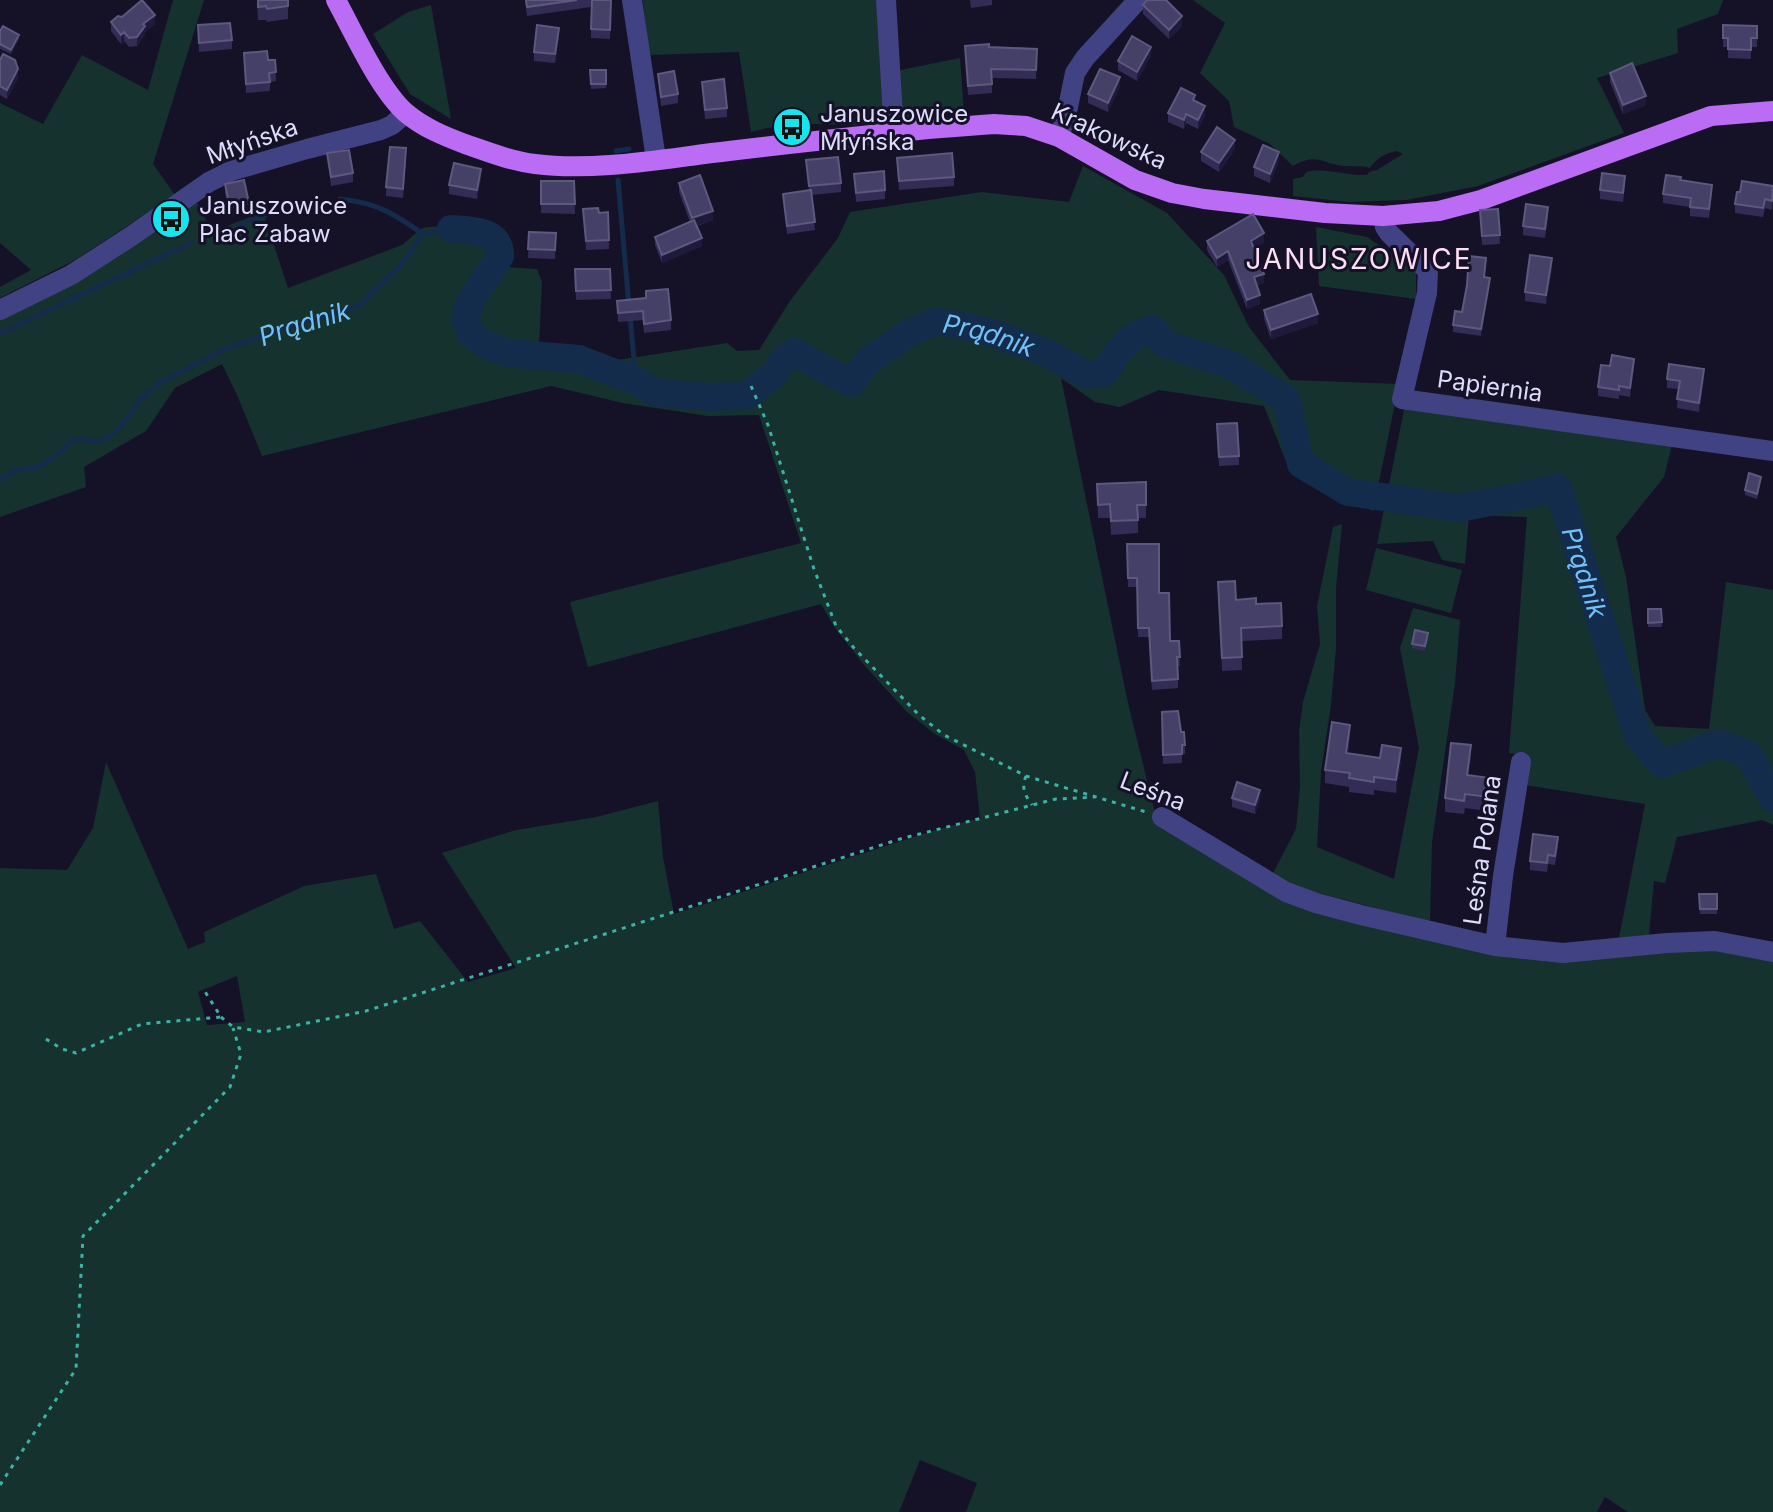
<svg xmlns="http://www.w3.org/2000/svg" width="1773" height="1512" font-family="Inter,sans-serif">
<rect width="100%" height="100%" fill="#151228"/>
<!-- green -->
<path fill="#16322f" fill-rule="evenodd" d="M 173,0 L 204,0 L 153,164 L 175,195 L 75,260 L 0,298 L 0,287 L 31,270 L 0,243 L 0,103 L 43,124 L 82,55 L 148,90 Z
M 643,0 L 878,0 L 889,120 L 857,125 L 812,124 L 767,128 L 751,132 L 739,52 L 649,55 Z
M 1193,0 L 1723,0 L 1718,14 L 1677,29 L 1678,53 L 1597,78 L 1624,133 L 1478,186 L 1406,200 L 1349,202 L 1293,196 L 1293,179 L 1303,177 L 1306,172 C 1326,167 1346,176 1367,175 L 1369,172 L 1377,170 L 1403,154 L 1397,151 C 1386,153 1376,158 1370,168 C 1361,165 1353,167 1344,166 C 1321,164 1318,152 1293,166 L 1270,144 L 1234,127 L 1229,101 L 1200,73 L 1225,23 Z
M 431,5 L 451,119 L 410,94 L 373,34 L 408,12 Z
M 960,58 L 964,112 L 898,120 L 896,71 Z
M 1083,166 L 1167,213 L 1224,275 L 1249,327 L 1290,380 L 1399,384 L 1373,511 L 1289,469 L 1264,406 L 1159,390 L 1120,407 L 1095,402 L 1061,378 L 1128,703 L 1157,821 L 1266,889 L 1430,937 L 1690,951 L 1741,951 L 1773,957 L 1773,1512 L 1628,1512 L 1605,1497 L 1597,1512 L 966,1512 L 977,1483 L 920,1460 L 899,1512 L 0,1512 L 0,868 L 67,870 L 93,828 L 106,762 L 188,949 L 205,942 L 204,932 L 304,886 L 376,874 L 394,929 L 420,921 L 468,982 L 516,968 L 442,853 L 516,830 L 596,817 L 658,801 L 663,857 L 674,914 L 939,829 L 980,818 L 975,772 L 964,750 L 935,734 L 907,712 L 864,665 L 835,628 L 821,604 L 588,667 L 570,602 L 801,543 L 759,415 L 708,416 L 623,403 L 551,386 L 262,456 L 237,395 L 222,364 L 175,388 L 146,431 L 84,467 L 86,487 L 0,517 L 0,319 L 196,200 L 212,232 L 263,212 L 288,288 L 402,245 L 422,228 L 459,224 L 495,231 L 511,242 L 503,267 L 537,269 L 542,282 L 539,346 L 605,362 L 727,343 L 737,351 L 759,350 L 790,301 L 838,238 L 850,212 L 982,192 L 1069,202 ZM 237,976 L 245,1022 L 207,1025 L 198,992 Z
M 1316,227 L 1367,237 L 1416,271 L 1416,299 L 1319,286 Z
M 1405,405 L 1672,445 L 1664,477 L 1616,537 L 1626,577 L 1645,710 L 1655,726 L 1709,729 L 1726,582 L 1773,590 L 1773,825 L 1762,820 L 1677,837 L 1665,883 L 1654,881 L 1649,935 L 1619,938 L 1645,804 L 1525,785 L 1530,756 L 1509,753 L 1527,517 L 1469,515 L 1465,564 L 1442,560 L 1433,541 L 1377,544 Z
M 1342,524 L 1336,588 L 1336,648 L 1331,705 L 1321,772 L 1317,847 L 1394,879 L 1419,748 L 1400,648 L 1413,608 L 1460,620 L 1455,683 L 1432,842 L 1430,922 L 1291,886 L 1272,875 L 1296,829 L 1300,787 L 1299,731 L 1303,702 L 1320,644 L 1317,606 L 1333,527 Z
M 1376,548 L 1462,570 L 1451,613 L 1366,590 Z"/>
<g fill="none" stroke-linecap="round" stroke-linejoin="round">
<!-- stream -->
<g stroke="#132c4c" stroke-width="5">
<path d="M 616,151 L 629,149"/>
<path d="M 618,180 L 629,306"/>
<path d="M 340,199 C 377,203 393,213 423,234"/>
<path d="M 240,225 L 267,215"/>
<path d="M 630,316 L 636,381"/>
<path d="M 0,333 L 191,243"/>
<path id="s1" d="M 0,479 L 17,470 L 35,468 L 52,459 L 73,440 L 84,439 L 95,442 L 108,438 L 120,427 L 141,399 L 159,383 L 223,350 L 288,327 L 359,306 L 400,266 L 423,234 L 451,229"/>
</g>
<!-- river -->
<path stroke="#132c4c" stroke-width="28" id="s2" d="M 451,229 C 471,230 501,230 500,256 L 470,302 L 467,310 L 466,319 L 471,334 L 487,345 L 507,353 L 579,359 L 636,381 L 654,392 L 711,397 L 747,396 L 776,372 L 782,361 L 794,352 L 851,383 L 869,360 L 909,333 L 937,321 L 983,330 L 1045,352 L 1087,375 L 1104,373 L 1117,353 L 1133,337 L 1152,329 L 1165,344 L 1231,365 L 1286,399 L 1301,464 L 1348,492 L 1460,508 L 1558,488 L 1638,736 L 1662,764 L 1719,743 L 1748,754 L 1773,799"/>
<!-- path -->
<path stroke="#3ab3a5" stroke-width="3" stroke-dasharray="4 6" stroke-linecap="butt" d="M 751,386 L 768,425 L 814,569 L 836,626 L 854,648 L 919,715 L 944,735 L 1026,776 L 1146,812
M 1026,776 C 1021,788 1025,795 1032,805
M 221,1017 L 233,1027 L 264,1032 L 366,1011 L 900,839 L 1056,799 L 1095,797
M 46,1039 L 62,1049 L 76,1053 L 142,1024 L 221,1017 L 204,990
M 0,1485 L 76,1369 L 83,1236 L 230,1087 L 241,1054 L 233,1028"/>
<!-- minor -->
<path stroke="#414284" stroke-width="20" d="M 632,0 L 656,159
M 886,0 L 894,133
M 1059,137 L 1067,112 L 1075,73 L 1085,58 L 1138,0
M 1383,216 L 1385,227 L 1389,233 L 1428,271 L 1427,293 L 1402,399 L 1773,451
M 0,310 L 71,275 L 130,237 L 209,182 L 231,171 L 307,149 L 381,130 L 392,125 L 406,113
M 1162,817 L 1286,892 L 1316,903 L 1361,915 L 1495,946 L 1563,953 L 1667,943 L 1715,941 L 1773,952
M 1495,946 L 1503,876 L 1521,762"/>
<!-- major -->
<path stroke="#ba6cf4" stroke-width="20" d="M 336,0 C 354,33 379,89 406,113 C 424,128 444,136 465,144 C 488,152 511,161 535,164 C 597,172 667,158 729,151 C 795,143 861,136 928,129 L 994,124 L 1026,126 L 1059,137 L 1135,180 L 1172,193 L 1204,199 L 1325,213 L 1383,216 L 1439,211 L 1481,200 L 1711,116 L 1773,111"/>
</g>
<!-- wall -->
<path fill="#332d55" d="M 257,0 L 288,0 L 288,19 L 267,22 L 266,20 L 258,20 Z
M 525,0 L 611,0 L 610,39 L 591,38 L 591,7 L 527,16 Z
M 970,0 L 992,0 L 992,5 L 971,8 Z
M 1143,5 L 1182,26 L 1169,39 L 1143,14 Z
M 111,22 L 155,24 L 145,32 L 145,35 L 137,46 L 129,47 L 124,41 L 121,44 L 111,31 Z
M 198,25 L 232,40 L 232,49 L 199,52 Z
M 1723,25 L 1757,26 L 1757,47 L 1751,47 L 1751,59 L 1728,58 L 1728,47 L 1723,47 Z
M 0,31 L 19,39 L 11,54 L 0,49 Z
M 559,37 L 555,63 L 534,61 L 534,52 Z
M 965,46 L 1037,49 L 1036,79 L 992,78 L 992,93 L 968,95 Z
M 244,53 L 268,60 L 275,60 L 276,81 L 270,82 L 270,91 L 246,93 Z
M 1151,56 L 1137,81 L 1118,70 L 1118,61 Z
M 0,60 L 18,78 L 7,99 L 0,95 Z
M 590,70 L 606,70 L 606,88 L 591,89 Z
M 1610,73 L 1646,105 L 1623,114 L 1610,82 Z
M 658,74 L 678,94 L 678,103 L 661,106 Z
M 702,82 L 727,108 L 727,117 L 705,119 Z
M 1120,86 L 1108,112 L 1088,103 L 1088,94 Z
M 1195,102 L 1205,115 L 1198,129 L 1186,123 L 1184,129 L 1168,122 L 1168,113 Z
M 1235,149 L 1219,172 L 1201,161 L 1201,152 Z
M 327,153 L 353,173 L 353,182 L 331,186 Z
M 406,157 L 403,198 L 386,196 L 386,187 Z
M 897,158 L 954,177 L 954,186 L 899,190 Z
M 806,160 L 841,183 L 841,192 L 812,195 L 815,230 L 787,234 L 783,194 L 809,190 Z
M 1279,161 L 1270,183 L 1254,176 L 1254,167 Z
M 854,174 L 885,190 L 885,199 L 856,202 Z
M 481,178 L 477,199 L 449,194 L 449,185 Z
M 1681,180 L 1712,194 L 1709,218 L 1690,216 L 1690,207 L 1663,203 L 1663,194 Z
M 541,181 L 574,181 L 575,214 L 541,213 Z
M 679,183 L 713,220 L 697,226 L 702,246 L 662,263 L 655,245 L 655,237 L 690,222 L 679,192 Z
M 225,184 L 249,212 L 230,217 L 225,193 Z
M 1625,185 L 1623,202 L 1600,199 L 1600,190 Z
M 1773,186 L 1772,210 L 1765,208 L 1763,217 L 1735,213 L 1735,204 L 1740,192 Z
M 583,209 L 599,213 L 608,212 L 609,249 L 586,250 Z
M 1498,209 L 1500,244 L 1482,245 L 1480,210 Z
M 1548,216 L 1545,238 L 1523,235 L 1523,226 Z
M 529,232 L 556,233 L 555,259 L 528,258 Z
M 1207,241 L 1264,242 L 1254,249 L 1264,283 L 1257,285 L 1260,304 L 1247,309 L 1228,260 L 1217,267 L 1207,250 Z
M 1486,264 L 1484,277 L 1490,284 L 1481,336 L 1453,332 L 1453,325 L 1462,312 Z
M 1552,268 L 1546,304 L 1525,301 L 1525,292 Z
M 575,269 L 610,269 L 611,299 L 576,300 Z
M 617,301 L 671,320 L 671,330 L 644,333 L 643,320 L 618,322 Z
M 1264,310 L 1318,323 L 1271,339 L 1264,319 Z
M 1634,368 L 1630,397 L 1619,395 L 1619,399 L 1598,396 L 1598,387 Z
M 1704,378 L 1699,412 L 1677,408 L 1678,389 L 1667,388 L 1667,379 Z
M 1217,424 L 1239,456 L 1239,465 L 1219,466 Z
M 1761,481 L 1757,499 L 1745,495 L 1745,490 Z
M 1146,482 L 1146,518 L 1138,518 L 1138,533 L 1111,535 L 1110,518 L 1098,518 L 1097,484 Z
M 1127,544 L 1159,593 L 1170,641 L 1179,641 L 1180,666 L 1178,666 L 1178,688 L 1152,690 L 1149,637 L 1138,637 L 1137,587 L 1128,587 Z
M 1218,582 L 1236,600 L 1256,604 L 1282,626 L 1282,639 L 1241,641 L 1242,670 L 1222,671 Z
M 1648,609 L 1661,609 L 1662,627 L 1648,627 Z
M 1428,637 L 1425,651 L 1412,648 L 1412,644 Z
M 1162,712 L 1181,732 L 1185,745 L 1185,754 L 1182,754 L 1182,763 L 1163,764 Z
M 1350,738 L 1348,753 L 1401,761 L 1396,793 L 1374,790 L 1374,795 L 1349,792 L 1349,787 L 1325,783 L 1325,770 Z
M 1471,759 L 1468,775 L 1490,792 L 1488,811 L 1465,808 L 1464,814 L 1445,812 L 1445,798 Z
M 1232,798 L 1260,799 L 1255,814 L 1232,807 Z
M 1558,846 L 1555,865 L 1548,864 L 1547,872 L 1530,870 L 1530,861 Z
M 1699,894 L 1717,894 L 1717,914 L 1700,914 Z"/>
<!-- shaded-wall -->
<path fill="#1f1a3b" d="M 155,15 L 155,24 L 145,32 L 145,35 L 137,46 L 137,37 L 143,24 Z
M 1182,16 L 1182,26 L 1169,39 L 1169,30 Z
M 124,32 L 124,41 L 121,44 L 121,35 Z
M 19,35 L 19,39 L 11,54 L 11,50 Z
M 1151,47 L 1151,56 L 1137,81 L 1137,72 Z
M 18,69 L 18,78 L 7,99 L 7,90 Z
M 1120,77 L 1120,86 L 1108,112 L 1108,103 Z
M 1646,96 L 1646,105 L 1623,114 L 1623,105 Z
M 1205,106 L 1205,115 L 1198,129 L 1198,120 Z
M 1186,114 L 1186,123 L 1184,129 L 1184,120 Z
M 1235,140 L 1235,149 L 1219,172 L 1219,163 Z
M 1279,152 L 1279,161 L 1270,183 L 1270,174 Z
M 481,169 L 481,178 L 477,199 L 477,190 Z
M 249,203 L 249,212 L 230,217 L 230,208 Z
M 713,211 L 713,220 L 692,227 L 692,218 Z
M 1264,233 L 1264,242 L 1251,250 L 1251,241 Z
M 702,238 L 702,246 L 662,263 L 662,255 Z
M 1228,251 L 1228,260 L 1217,267 L 1217,258 Z
M 1552,258 L 1552,268 L 1546,304 L 1546,295 Z
M 1264,274 L 1264,283 L 1254,286 L 1254,277 Z
M 1490,278 L 1490,284 L 1481,336 L 1481,329 Z
M 1260,295 L 1260,304 L 1247,309 L 1247,300 Z
M 1318,314 L 1318,323 L 1271,339 L 1271,330 Z
M 1634,359 L 1634,368 L 1630,397 L 1630,388 Z
M 1704,369 L 1704,378 L 1699,412 L 1699,403 Z
M 1350,725 L 1350,738 L 1346,766 L 1346,753 Z
M 1471,745 L 1471,759 L 1467,789 L 1467,775 Z
M 1401,748 L 1401,761 L 1396,793 L 1396,780 Z
M 1490,778 L 1490,792 L 1488,811 L 1488,797 Z
M 1260,790 L 1260,799 L 1255,814 L 1255,805 Z"/>
<!-- building -->
<path fill="#454067" stroke="#5d587e" stroke-width="2" d="M 142,0 L 155,15 L 143,24 L 145,26 L 137,37 L 129,38 L 124,32 L 121,35 L 111,22 L 118,16 L 122,17 Z
M 258,0 L 288,0 L 288,6 L 267,9 L 266,6 L 258,7 Z
M 526,0 L 577,0 L 527,7 Z
M 592,0 L 611,0 L 610,30 L 591,29 Z
M 1147,0 L 1166,0 L 1182,16 L 1169,30 L 1143,5 Z
M 230,23 L 232,40 L 199,43 L 198,25 Z
M 537,25 L 559,28 L 555,54 L 534,52 Z
M 1723,25 L 1757,26 L 1757,38 L 1751,38 L 1751,50 L 1728,49 L 1728,38 L 1723,38 Z
M 3,26 L 19,35 L 11,50 L 0,44 L 0,31 Z
M 1132,36 L 1151,47 L 1137,72 L 1118,61 Z
M 989,44 L 989,47 L 1037,49 L 1036,70 L 991,69 L 992,84 L 968,86 L 965,46 Z
M 267,51 L 268,60 L 275,60 L 276,72 L 269,73 L 270,82 L 246,84 L 244,53 Z
M 3,54 L 15,60 L 18,69 L 7,90 L 0,86 L 0,60 Z
M 1632,63 L 1646,96 L 1623,105 L 1610,73 Z
M 1100,69 L 1120,77 L 1108,103 L 1088,94 Z
M 590,70 L 606,70 L 606,84 L 591,84 Z
M 674,71 L 678,94 L 661,97 L 658,74 Z
M 724,79 L 727,108 L 705,110 L 702,82 Z
M 1181,88 L 1195,95 L 1193,100 L 1205,106 L 1198,120 L 1186,114 L 1184,120 L 1168,113 Z
M 1217,127 L 1235,140 L 1219,163 L 1201,152 Z
M 1263,145 L 1279,152 L 1270,174 L 1254,167 Z
M 390,147 L 406,148 L 403,189 L 386,187 Z
M 349,150 L 353,173 L 331,177 L 327,153 Z
M 952,153 L 954,177 L 899,181 L 897,158 Z
M 838,157 L 841,183 L 809,186 L 806,160 Z
M 454,163 L 481,169 L 477,190 L 449,185 Z
M 884,171 L 885,190 L 856,193 L 854,174 Z
M 1602,173 L 1625,176 L 1623,193 L 1600,190 Z
M 700,175 L 713,211 L 692,218 L 679,183 Z
M 1666,175 L 1681,177 L 1680,180 L 1712,185 L 1709,209 L 1690,207 L 1691,198 L 1663,194 Z
M 244,180 L 249,203 L 230,208 L 225,184 Z
M 541,181 L 574,181 L 575,204 L 541,204 Z
M 1742,181 L 1773,186 L 1772,201 L 1765,199 L 1763,208 L 1735,204 L 1737,192 L 1740,192 Z
M 811,190 L 815,222 L 787,226 L 783,194 Z
M 1526,204 L 1548,207 L 1545,229 L 1523,226 Z
M 598,208 L 599,213 L 608,212 L 609,240 L 586,241 L 583,209 Z
M 1498,209 L 1500,235 L 1482,236 L 1480,210 Z
M 1253,214 L 1264,233 L 1251,241 L 1264,274 L 1254,277 L 1260,295 L 1247,300 L 1228,251 L 1217,258 L 1207,241 Z
M 694,220 L 702,238 L 662,255 L 655,237 Z
M 529,232 L 556,233 L 555,250 L 528,249 Z
M 1530,255 L 1552,258 L 1546,295 L 1525,292 Z
M 1469,256 L 1486,258 L 1484,277 L 1490,278 L 1481,329 L 1453,325 L 1455,311 L 1462,312 L 1467,285 Z
M 575,269 L 610,269 L 611,290 L 576,291 Z
M 668,289 L 671,320 L 644,324 L 643,311 L 618,313 L 617,301 L 646,298 L 646,291 Z
M 1311,294 L 1318,314 L 1271,330 L 1264,310 Z
M 1612,355 L 1634,359 L 1630,388 L 1619,386 L 1619,390 L 1598,387 L 1601,365 L 1610,366 Z
M 1669,364 L 1704,369 L 1699,403 L 1677,399 L 1680,381 L 1667,379 Z
M 1237,423 L 1239,456 L 1219,457 L 1217,424 Z
M 1749,473 L 1761,477 L 1757,494 L 1745,490 Z
M 1146,482 L 1146,505 L 1137,505 L 1138,520 L 1111,521 L 1110,504 L 1098,505 L 1097,484 Z
M 1127,544 L 1159,544 L 1159,593 L 1169,593 L 1170,641 L 1179,641 L 1180,657 L 1177,657 L 1178,679 L 1152,681 L 1149,628 L 1138,628 L 1137,578 L 1128,578 Z
M 1235,581 L 1236,600 L 1256,598 L 1256,604 L 1281,603 L 1282,626 L 1241,628 L 1242,657 L 1222,658 L 1218,582 Z
M 1648,609 L 1661,609 L 1662,622 L 1648,623 Z
M 1415,630 L 1428,633 L 1425,646 L 1412,644 Z
M 1178,711 L 1181,732 L 1184,732 L 1185,745 L 1182,745 L 1182,754 L 1163,755 L 1162,712 Z
M 1332,722 L 1350,725 L 1346,753 L 1380,758 L 1382,745 L 1401,748 L 1396,780 L 1374,777 L 1374,782 L 1349,778 L 1350,773 L 1325,770 Z
M 1451,743 L 1471,745 L 1467,775 L 1490,778 L 1488,797 L 1465,794 L 1464,801 L 1445,798 Z
M 1237,782 L 1260,790 L 1255,805 L 1232,798 Z
M 1533,834 L 1558,837 L 1555,856 L 1548,855 L 1547,863 L 1530,861 Z
M 1699,894 L 1717,894 L 1717,909 L 1700,909 Z"/>
<!-- icons -->
<defs>
<g id="bus-disc" transform="scale(2)"><circle r="9.5" fill="#17e5ee" stroke="#151228"/><path d="M-5-6H5V4H4V6H2V4H-2V6H-4V4H-5ZM-3.5-4V0h7V-4ZM-3.5 1.2v1.5H-2V1.2ZM2 1.2v1.5H3.5V1.2Z" fill="#111"/></g>
</defs>
<g fill-rule="evenodd">
<use href="#bus-disc" x="792" y="127"/>
<use href="#bus-disc" x="171" y="219"/>
</g>
<g text-anchor="middle" dominant-baseline="central" stroke-width="6" stroke-linejoin="round" paint-order="stroke">
<!-- poi labels -->
<g font-size="24" fill="#dedcfc" stroke="#151228" text-anchor="start">
<text x="820" y="113">Januszowice<tspan x="820" dy="28">Młyńska</tspan></text>
<text x="199" y="205">Januszowice<tspan x="199" dy="28">Plac Zabaw</tspan></text>
</g>
<!-- street labels -->
<g font-size="24" fill="#dedcfc" stroke="#151228">
<text transform="translate(1109 136) rotate(25)">Krakowska</text>
<text transform="translate(252 141) rotate(-19)">Młyńska</text>
<text transform="translate(1490 386) rotate(8)">Papiernia</text>
<text transform="translate(1153 791) rotate(21)">Leśna</text>
<text transform="translate(1482 850) rotate(-82)">Leśna Polana</text>
</g>
<!-- water labels -->
<g font-size="26" font-style="italic" fill="#72c0f5" stroke="#151228">
<text stroke="none"><textPath href="#s1" startOffset="354">Prądnik</textPath></text>
<text stroke="none"><textPath href="#s2" startOffset="732">Prądnik</textPath></text>
<text stroke="none"><textPath href="#s2" startOffset="1500">Prądnik</textPath></text>
</g>
<!-- quarter labels -->
<g font-size="28" letter-spacing="2" fill="#fddef3" stroke="#151228">
<text x="1359" y="259">JANUSZOWICE</text>
</g>
</g>
</svg>
